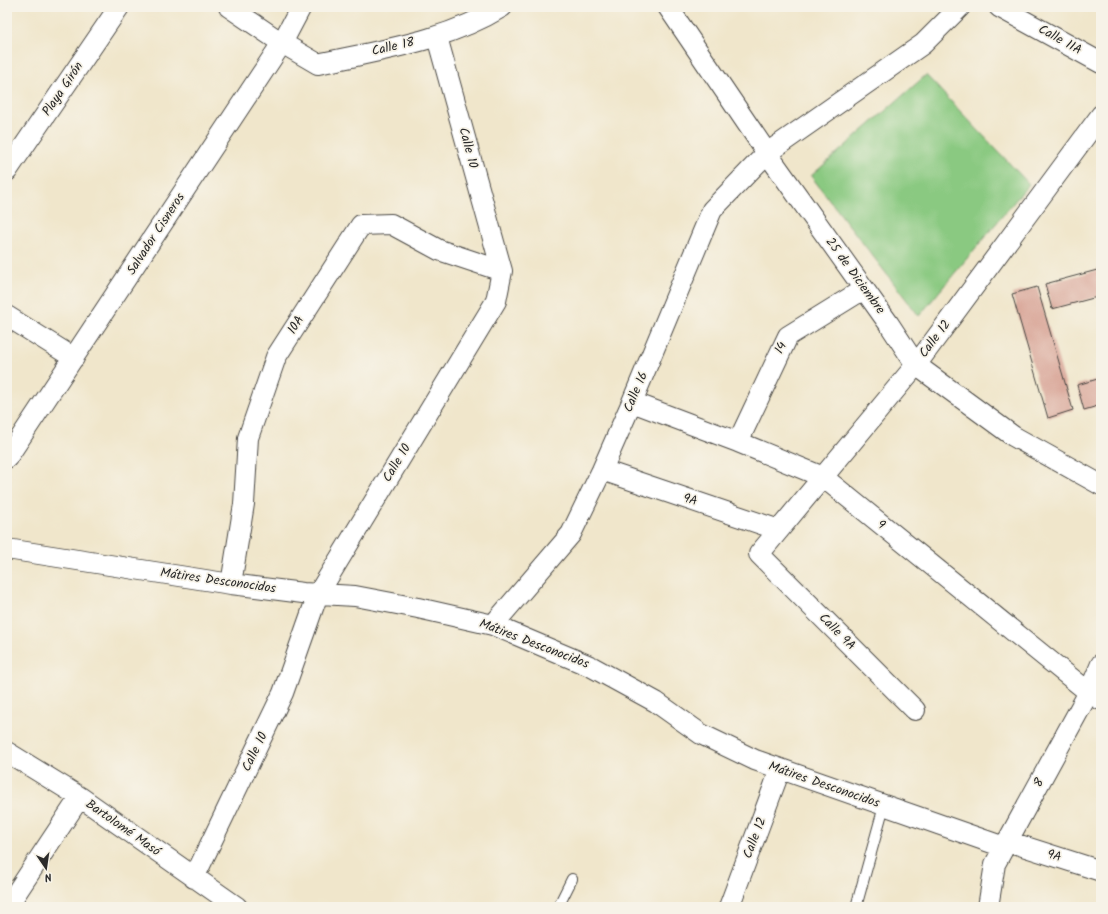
<svg xmlns="http://www.w3.org/2000/svg" width="1108" height="914" font-family="Kalam,sans-serif">
<rect width="100%" height="100%" fill="#f7f3e8"/>
<filter id="ink" filterUnits="userSpaceOnUse"><feTurbulence type="fractalNoise" baseFrequency=".025" numOctaves="2"/><feDisplacementMap in="SourceGraphic" scale="8" xChannelSelector="R" yChannelSelector="G"/><feConvolveMatrix kernelMatrix="1 2 1 2 8 2 1 2 1" color-interpolation-filters="sRGB"/></filter>
<filter id="wash" filterUnits="userSpaceOnUse"><feTurbulence type="fractalNoise" baseFrequency=".012" numOctaves="4" result="noise"/><feDisplacementMap in="SourceGraphic" scale="16" xChannelSelector="R" yChannelSelector="G"/><feGaussianBlur stdDeviation="0.9" result="paint"/><feColorMatrix in="noise" values="0 0 0 0 0 0 0 0 0 0 0 0 0 0 0 0 0 1.4 0 .05"/><feComposite in="paint" operator="in"/></filter>
<g filter="url(#wash)">
<rect width="100%" height="100%" fill="#f0e6cb"/>
<!-- green -->
<path fill="#8ac981" stroke="#5a7a56" d="M 926,75 L 1029,184 L 919,316 L 811,176 Z"/>
<g id="blocks">
<!-- building -->
<path fill="#d69e90" d="M 1101,269 L 1101,296 L 1052,309 L 1045,284 Z
M 1037,287 L 1073,410 L 1048,418 L 1012,294 Z
M 1101,378 L 1101,405 L 1084,410 L 1077,385 Z"/>
</g>
</g>
<g filter="url(#ink)">
<use href="#blocks" fill-opacity="0" stroke="#494743" stroke-width="1"/>
<g fill="none" stroke-linecap="round" stroke-linejoin="round">
<!-- lane casing -->
<g stroke="#494743" stroke-width="12">
<path id="lane" d="M 558,907 L 572,879
M 856,907 L 884,806"/>
</g>
<!-- street casing -->
<g stroke="#494743" stroke-width="22">
<path id="street" d="M 229,7 L 282,43 L 318,64 C 381,50 447,41 502,7
M 668,7 L 767,153 L 889,324 L 916,365 L 1013,436 L 1101,485
M 999,7 L 1101,63
M 7,171 L 119,7
M 7,316 L 74,358
M 632,402 L 738,442 L 823,477 L 1081,686 L 1101,700
M 738,442 L 788,336 L 864,289
M 7,458 L 282,43 L 301,7
M 602,470 L 779,530
M 7,549 L 231,584 L 303,593 L 355,596 L 418,608 L 493,625 L 592,667 L 656,702 L 701,734 L 755,760 L 1004,847
M 231,584 L 244,504 L 248,438 L 276,357 L 361,225 L 391,224 L 439,250 L 502,271
M 493,625 L 571,534 L 602,470 L 632,402 L 712,210 L 767,153 L 923,44 L 960,7
M 915,710 L 759,554 L 916,365 L 1101,115
M 7,752 L 80,797 L 237,907
M 1007,841 L 1101,871
M 194,878 L 283,693 L 318,594 L 496,301 L 502,271 L 437,37
M 7,907 L 80,797
M 729,907 L 780,770
M 988,907 L 995,864 L 1089,692 L 1101,664"/>
</g>
<!-- lane -->
<use href="#lane" stroke="#fff" stroke-width="10"/>
<!-- street -->
<use href="#street" stroke="#fff" stroke-width="20"/>
</g>
</g>
<g text-anchor="middle" dominant-baseline="central" stroke-width="3.5" stroke-linejoin="round" paint-order="stroke">
<!-- street labels -->
<g font-size="13" fill="#2b2b2b" stroke="#f7f3e8">
<text transform="translate(1060 40) rotate(29)">Calle 11A</text>
<text transform="translate(393 47) rotate(-13)">Calle 18</text>
<text transform="translate(63 89) rotate(-56)">Playa Girón</text>
<text transform="translate(468 148) rotate(75)">Calle 10</text>
<text transform="translate(156 234) rotate(-57)">Salvador Cisneros</text>
<text transform="translate(855 276) rotate(54)">25 de Diciembre</text>
<text transform="translate(296 325) rotate(-57)">10A</text>
<text transform="translate(935 339) rotate(-53)">Calle 12</text>
<text transform="translate(781 348) rotate(-62)">14</text>
<text transform="translate(636 392) rotate(-67)">Calle 16</text>
<text transform="translate(397 463) rotate(-59)">Calle 10</text>
<text transform="translate(690 500) rotate(18)">9A</text>
<text transform="translate(881 525) rotate(39)">9</text>
<text transform="translate(218 581) rotate(8)">Mátires Desconocidos</text>
<text transform="translate(837 632) rotate(45)">Calle 9A</text>
<text transform="translate(534 644) rotate(21)">Mátires Desconocidos</text>
<text transform="translate(255 752) rotate(-64)">Calle 10</text>
<text transform="translate(1039 783) rotate(-61)">8</text>
<text transform="translate(824 785) rotate(19)">Mátires Desconocidos</text>
<text transform="translate(123 828) rotate(35)">Bartolomé Masó</text>
<text transform="translate(755 838) rotate(-69)">Calle 12</text>
<text transform="translate(1054 856) rotate(18)">9A</text>
</g>
</g>
<!-- margin -->
<rect width="1108" height="914" fill="none" stroke="#f7f3e8" stroke-width="24"/>
<!-- north arrow -->
<g transform="translate(46 868) rotate(167)" stroke="#f7f3e8" stroke-width="3" paint-order="stroke">
<path d="M0-3L7 15L0 10L-7 15Z" fill="#2b2b2b"/>
<text y="-6" font-size="11" font-weight="bold" text-anchor="middle" fill="#2b2b2b">N</text>
</g>
</svg>
